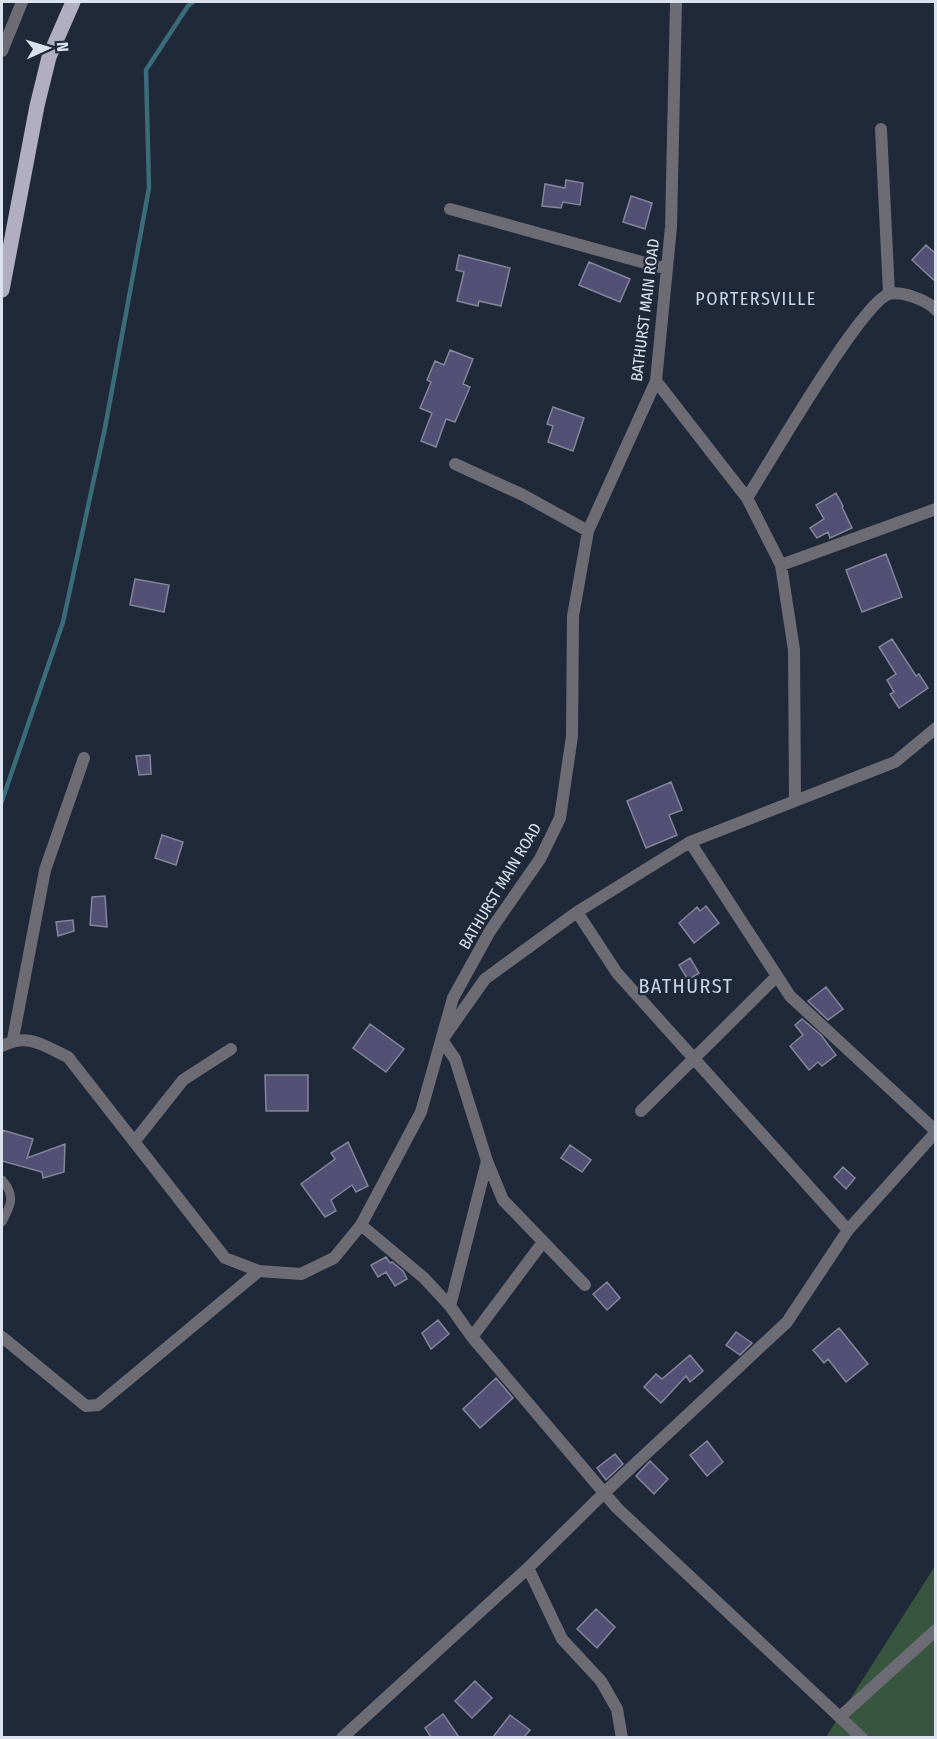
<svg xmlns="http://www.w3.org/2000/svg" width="937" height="1739" font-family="'Fira Sans Condensed',sans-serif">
<rect width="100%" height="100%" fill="#1f2939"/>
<!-- green -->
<path fill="#38563f" d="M 935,1566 L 935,1737 L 826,1737 Z"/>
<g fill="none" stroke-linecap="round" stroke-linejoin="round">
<!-- stream -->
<path stroke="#3b6c7a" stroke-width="4.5" d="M 2,801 L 63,622 L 105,428 L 149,188 L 146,70 L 188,6 L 193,2"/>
</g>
<!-- building -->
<path fill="#525074" stroke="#85859a" stroke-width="1.5" d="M 566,180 L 583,183 L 580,205 L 563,202 L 561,208 L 542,206 L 545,184 L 565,188 Z
M 631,196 L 652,203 L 645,229 L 623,222 Z
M 926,245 L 936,254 L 936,282 L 912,260 Z
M 459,255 L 510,268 L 501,306 L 479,301 L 478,306 L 457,301 L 464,272 L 456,270 Z
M 589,262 L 630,279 L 620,302 L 579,285 Z
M 450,350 L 473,359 L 463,384 L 470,387 L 455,422 L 446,419 L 436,447 L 421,441 L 432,413 L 420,408 L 431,382 L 427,380 L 435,361 L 444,365 Z
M 553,407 L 584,418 L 573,451 L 548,442 L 553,426 L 547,424 Z
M 836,493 L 843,506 L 842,507 L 852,528 L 830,538 L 828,532 L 817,538 L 810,528 L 824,519 L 816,505 Z
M 886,554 L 902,597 L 862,612 L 846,570 Z
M 135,579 L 169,585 L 164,612 L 130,605 Z
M 892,639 L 916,676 L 919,674 L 928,688 L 899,708 L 890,694 L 894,692 L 887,680 L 896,674 L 879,647 Z
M 150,755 L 151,774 L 139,775 L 136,756 Z
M 671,782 L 682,810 L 669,815 L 677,835 L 646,848 L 627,801 Z
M 162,835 L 183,842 L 176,865 L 155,858 Z
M 105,896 L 107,927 L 90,925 L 92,897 Z
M 706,906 L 719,923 L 694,943 L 679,923 L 697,907 L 700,911 Z
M 73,920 L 74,931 L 58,936 L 56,922 Z
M 690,958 L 699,973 L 688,980 L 679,965 Z
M 826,987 L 843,1009 L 828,1020 L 808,1001 Z
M 802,1019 L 821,1035 L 836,1055 L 822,1066 L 818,1062 L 809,1070 L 790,1046 L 803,1035 L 795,1025 Z
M 370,1024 L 404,1049 L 386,1072 L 353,1048 Z
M 265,1075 L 308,1075 L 308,1111 L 266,1111 Z
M 2,1130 L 33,1139 L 27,1158 L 65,1144 L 64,1172 L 43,1178 L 42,1172 L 2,1161 Z
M 348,1142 L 368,1186 L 356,1192 L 352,1185 L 331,1200 L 336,1211 L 325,1217 L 301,1184 L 335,1159 L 331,1153 Z
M 570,1145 L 591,1160 L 582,1172 L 561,1158 Z
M 843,1167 L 855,1178 L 846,1189 L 834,1177 Z
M 386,1257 L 390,1263 L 392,1262 L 403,1271 L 407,1279 L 395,1286 L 386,1272 L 378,1277 L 371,1265 Z
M 607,1282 L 620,1298 L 607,1310 L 593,1294 Z
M 438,1320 L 449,1334 L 431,1349 L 422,1333 Z
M 839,1328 L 868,1364 L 846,1382 L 828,1359 L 824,1363 L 813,1350 Z
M 736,1332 L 752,1343 L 740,1355 L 726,1345 Z
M 690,1355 L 703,1371 L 690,1382 L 686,1376 L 661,1403 L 644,1387 L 656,1374 L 662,1379 Z
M 496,1378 L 513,1398 L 480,1428 L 463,1409 Z
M 707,1441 L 723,1462 L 707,1476 L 690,1455 Z
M 615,1454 L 623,1464 L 606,1480 L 597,1468 Z
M 650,1461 L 668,1479 L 654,1494 L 636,1476 Z
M 596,1609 L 615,1627 L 597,1648 L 577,1629 Z
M 475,1681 L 492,1698 L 472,1718 L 455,1701 Z
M 443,1714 L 459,1737 L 431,1737 L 425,1728 Z
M 510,1715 L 530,1730 L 524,1737 L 493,1737 Z"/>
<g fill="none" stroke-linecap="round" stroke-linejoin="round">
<!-- lane -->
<path stroke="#6d6c75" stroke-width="9" d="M 2,1180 C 16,1196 11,1205 2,1222"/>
<!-- street -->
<path stroke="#6d6c75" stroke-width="12" d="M 2,51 L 22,2
M 881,129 L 889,294
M 450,209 L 667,269
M 656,381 L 747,498 L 781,565 L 794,650 L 795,799
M 455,464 L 523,495 L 588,531
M 747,498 C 768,465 861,303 889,294 C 902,291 927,300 936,310
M 781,565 L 936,509
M 690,842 L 790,996 L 936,1131
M 577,912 L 617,973 L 848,1230
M 13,1039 L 45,870 L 84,758
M 2,1046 C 28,1032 44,1046 68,1057 L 225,1258 L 259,1271 L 301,1274 L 334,1258 L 361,1225 L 421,1112 L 453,998 L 490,931 L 540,859 L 560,818 L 572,736 L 573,616 L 588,531 L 656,381 L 671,227 L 676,2
M 641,1111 L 776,977
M 134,1142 L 183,1080 L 231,1049
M 361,1225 L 424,1278 L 450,1306 L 472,1337 L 617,1508 L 862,1738
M 585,1285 L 503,1200 L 487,1161 L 455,1059 L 442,1040 L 485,979 L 577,912 L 690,842 L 895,762 L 936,728
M 450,1306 L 487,1161
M 2,1337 L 86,1406 L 98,1405 L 259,1271
M 472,1337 L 543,1242
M 528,1568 L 562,1639 L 601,1681 L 617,1709 L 622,1738
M 841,1716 L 936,1630
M 342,1738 L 528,1568 L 604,1493 L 787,1322 L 848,1230 L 936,1132"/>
<!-- primary -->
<path stroke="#b1aec2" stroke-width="15" d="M 2,290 L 37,106 L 49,57 L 73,2"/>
</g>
<g text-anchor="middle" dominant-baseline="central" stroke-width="4.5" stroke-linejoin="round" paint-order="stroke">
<!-- street labels -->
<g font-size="16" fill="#dbe2ed" stroke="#1f2939">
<text transform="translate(645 310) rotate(-83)">BATHURST MAIN ROAD</text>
<text transform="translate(500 886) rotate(-59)">BATHURST MAIN ROAD</text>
</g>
<!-- neighbourhood labels -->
<g font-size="18" letter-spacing="1.5" fill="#c8d6eb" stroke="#1f2939">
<text x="756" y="299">PORTERSVILLE</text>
</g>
<!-- quarter labels -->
<g font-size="20" letter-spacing="1.5" fill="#c8d6eb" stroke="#1f2939">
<text x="686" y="986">BATHURST</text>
</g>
</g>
<!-- border -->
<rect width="937" height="1739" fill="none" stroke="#dbe2ed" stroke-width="6"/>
<!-- north arrow -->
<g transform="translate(48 48) rotate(86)" stroke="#1f2939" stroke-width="4.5" paint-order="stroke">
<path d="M0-4.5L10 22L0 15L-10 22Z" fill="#dbe2ed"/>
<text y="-9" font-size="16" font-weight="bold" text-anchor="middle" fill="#dbe2ed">N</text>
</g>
</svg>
